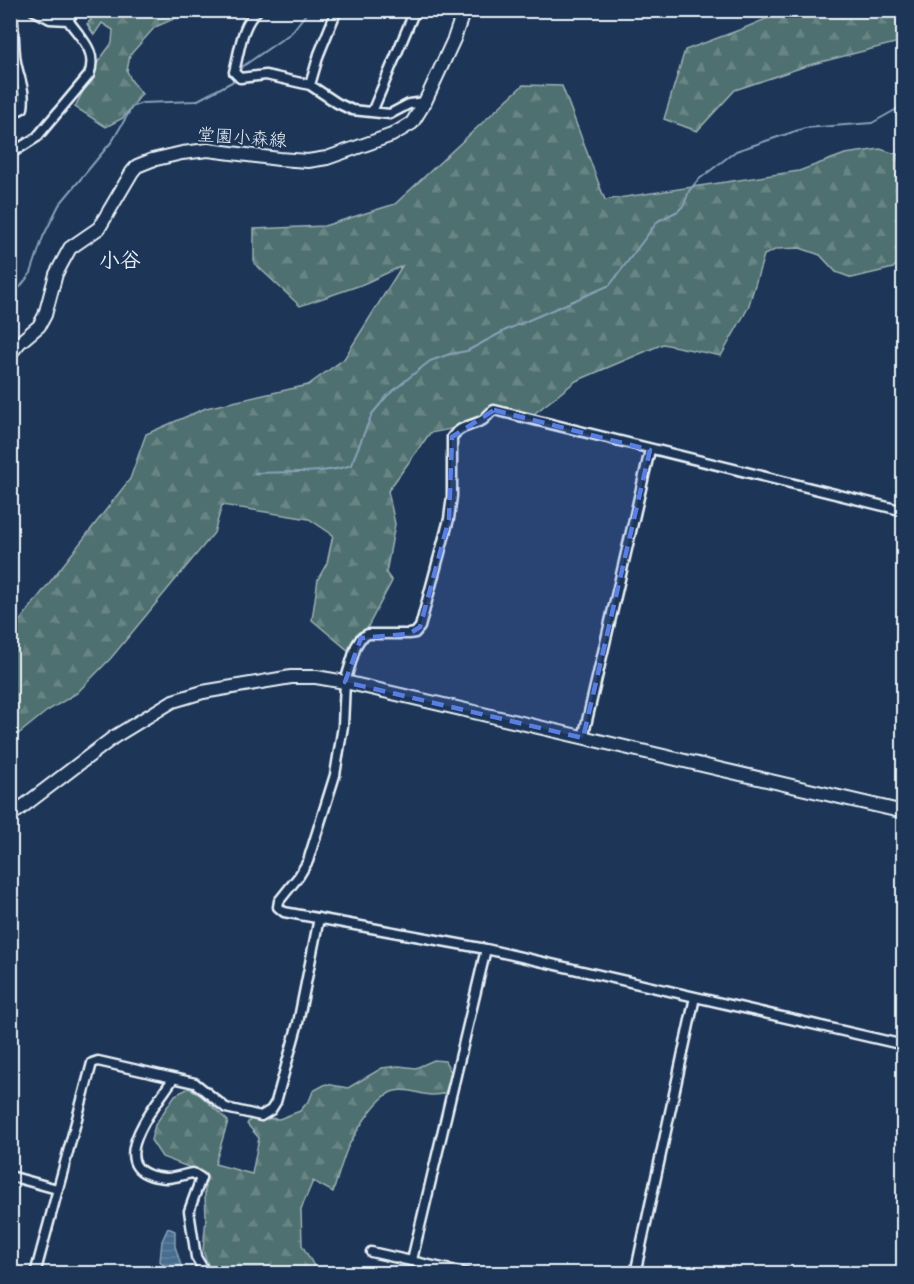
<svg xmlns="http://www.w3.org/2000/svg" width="914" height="1284" font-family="'Comic Neue','Klee One',sans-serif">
<defs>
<pattern id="forest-firs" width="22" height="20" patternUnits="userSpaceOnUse" patternTransform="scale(1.5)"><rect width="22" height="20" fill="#4f6f6f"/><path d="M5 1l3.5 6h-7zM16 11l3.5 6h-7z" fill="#688484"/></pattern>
<pattern id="water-rules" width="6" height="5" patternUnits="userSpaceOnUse" patternTransform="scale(1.5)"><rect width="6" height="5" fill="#466c8e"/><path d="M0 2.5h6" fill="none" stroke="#61819f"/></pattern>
</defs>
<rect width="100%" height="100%" fill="#1d3557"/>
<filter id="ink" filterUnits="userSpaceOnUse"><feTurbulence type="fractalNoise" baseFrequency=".0167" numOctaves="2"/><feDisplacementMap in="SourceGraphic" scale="12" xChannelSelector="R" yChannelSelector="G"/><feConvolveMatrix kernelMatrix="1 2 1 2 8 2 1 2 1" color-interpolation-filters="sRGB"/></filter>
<g filter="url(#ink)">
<!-- forest -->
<path fill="url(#forest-firs)" stroke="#9cb0b4" stroke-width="1.5" d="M 787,10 L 903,11 L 903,41 L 809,65 L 735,90 L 697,131 L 664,119 L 685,50 L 742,29 Z
M 98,11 L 192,11 L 155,27 L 130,55 L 127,71 L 131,80 L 142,94 L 123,118 L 106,127 L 75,107 L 98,62 L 112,43 L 113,30 L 102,23 L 94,35 L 87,24 Z
M 523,85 L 562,86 L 605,200 L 799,171 L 845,154 L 880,149 L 903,156 L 903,258 L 893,268 L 852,278 L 836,272 L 820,255 L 800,248 L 777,249 L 764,255 L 748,308 L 721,356 L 663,344 L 576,381 L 530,417 L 495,407 C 475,424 455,429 430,433 L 388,491 L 395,524 L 386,573 L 392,581 L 365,632 L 355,641 L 349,651 L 312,620 L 318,579 L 327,563 L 333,535 L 309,519 L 222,505 L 214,533 L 111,658 L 77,693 L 47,711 L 11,740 L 11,632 L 130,479 L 146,434 L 206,408 L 308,385 L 344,359 L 402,266 L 361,285 L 300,306 L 254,263 L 254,229 L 324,226 L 395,204 Z
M 434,1060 L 445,1061 L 452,1074 L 445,1093 C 425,1100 415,1087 395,1091 C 378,1094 356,1132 348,1147 C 342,1161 338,1177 333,1192 L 313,1181 L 301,1209 L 302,1245 L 318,1273 L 211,1273 L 203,1251 L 206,1217 L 204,1173 L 162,1157 L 151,1140 L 155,1125 L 175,1095 L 189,1088 L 200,1095 L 228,1121 L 215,1164 L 252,1174 L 259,1138 L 247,1124 L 252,1117 L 279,1119 L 300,1111 L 310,1099 L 313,1091 L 326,1084 L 348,1088 L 382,1068 L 399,1066 L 416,1068 Z"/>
<!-- water -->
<path fill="url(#water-rules)" stroke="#87a1b8" stroke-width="1.5" d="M 168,1228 L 175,1231 L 175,1246 L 183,1272 L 164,1266 L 160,1261 L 162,1241 Z"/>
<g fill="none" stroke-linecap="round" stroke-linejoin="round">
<!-- stream -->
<path stroke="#87a1b8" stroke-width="2" d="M 239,69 L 291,33 L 309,10
M 10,300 L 31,273 L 43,237 L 59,205 L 113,140 L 132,107 L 142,103 L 196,101 L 232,82 L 235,77
M 255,473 C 280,472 329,474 351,465 L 372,414 L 387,396 L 411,376 L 430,361 L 450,354 L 467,351 L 506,330 L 610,285 L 658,221 L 678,211 L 684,205 L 689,191 L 698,180 L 736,151 L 805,128 L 872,123 L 904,105"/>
<!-- street casing -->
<g stroke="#e8f1f8" stroke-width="13">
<path id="street" d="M 33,10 L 50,19 L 68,20
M 258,10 C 241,25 240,50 234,72 L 240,78 L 266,75 L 310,85 L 337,103 L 352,110 L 390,114 L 409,104 L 425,102
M 68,20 L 75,10
M 310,85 L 319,54 L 337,10
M 372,112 L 413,15 L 401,10
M 10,115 L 23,108 C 26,91 19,78 16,62 C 13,45 15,28 11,10
M 10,154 L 37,137 L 89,75 C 98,51 81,39 68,20
M 904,511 L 494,410 C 489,413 487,417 483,420 C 472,426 460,426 452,437 L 452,496 L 449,519 L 420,627 L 415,633 L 409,634 L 368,634 L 361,638 L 356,646 L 345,682 L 343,726 L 335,775 L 308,861 L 299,876 L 279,901 L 278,907 L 284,912 L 486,949 L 904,1045
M 583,738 L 650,450
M 173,1079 C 155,1106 98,1173 165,1178 C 173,1179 184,1174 193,1173 L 201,1178 L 189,1211 L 196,1257 L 206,1274
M 10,1176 L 57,1189
M 371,1252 L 469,1274
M 412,1260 L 486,949
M 35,1274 L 92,1063 L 98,1061 L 195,1083 L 226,1108 L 261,1116 L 271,1110 L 276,1102 L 298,1023 L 319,918
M 635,1274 L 695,997"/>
</g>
<!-- secondary casing -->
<g stroke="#e8f1f8" stroke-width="16">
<path id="secondary" d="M 10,354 L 20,342 L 39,326 L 45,315 L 56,274 L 70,248 L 99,228 L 132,172 L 137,166 L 152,160 L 182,153 L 208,150 L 279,159 L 308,161 L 327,158 L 392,135 L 412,123 L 425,102 L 454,39 L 464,10
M 17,811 L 114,737 L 173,701 L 203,692 L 291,677 L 316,677 L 345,682 L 904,812"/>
</g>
<!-- street -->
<use href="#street" stroke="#1d3557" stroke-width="8"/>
<!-- secondary -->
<use href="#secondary" stroke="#1d3557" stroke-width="12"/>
</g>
</g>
<!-- marked area -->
<path fill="#5a7fe2" fill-opacity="0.2" stroke="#5a7fe2" stroke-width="4.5" stroke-dasharray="12 8" stroke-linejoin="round" d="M 494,410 L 650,450 L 583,738 L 345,682 L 361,638 L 409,634 L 420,627 L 449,519 L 452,437 Z"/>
<g text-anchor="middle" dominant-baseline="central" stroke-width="4.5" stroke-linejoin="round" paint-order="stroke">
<!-- street labels -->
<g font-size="18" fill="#e8f1f8" stroke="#1d3557">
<text transform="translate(242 138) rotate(4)">堂園小森線</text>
</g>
<!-- quarter labels -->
<g font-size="21" font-weight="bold" fill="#e8f1f8" stroke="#1d3557">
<text x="120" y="260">小谷</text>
</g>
</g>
<!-- margin -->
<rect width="914" height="1284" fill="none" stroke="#1d3557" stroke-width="36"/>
<rect x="18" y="18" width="878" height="1248" fill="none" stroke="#e8f1f8" stroke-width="2" filter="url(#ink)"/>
</svg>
